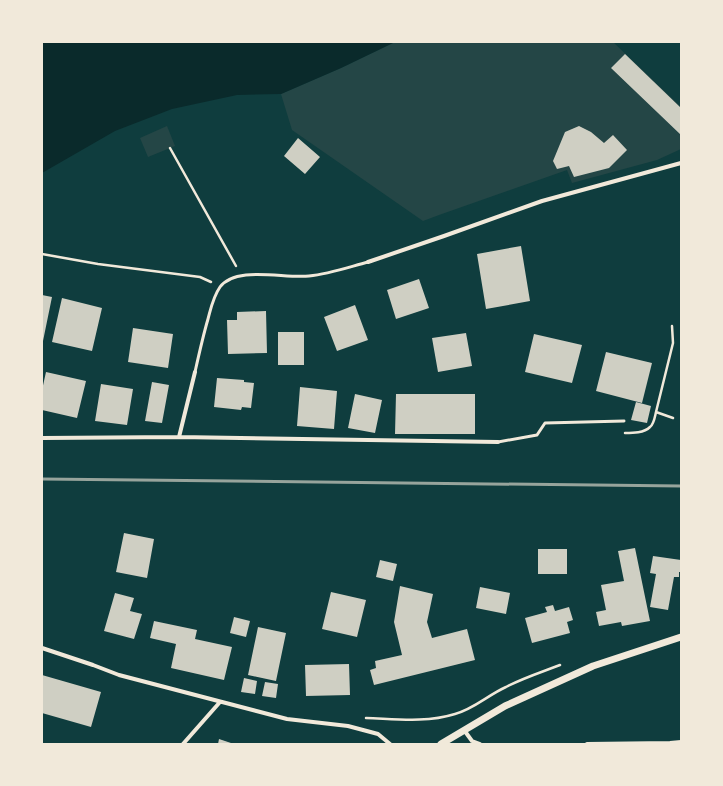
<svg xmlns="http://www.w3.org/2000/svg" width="723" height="786" font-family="Manrope,sans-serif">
<rect width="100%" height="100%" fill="#0f3d3e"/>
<!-- green -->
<path fill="#244646" d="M 395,42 L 613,42 L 681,107 L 681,149 L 657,160 L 572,183 L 567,170 L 439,215 L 423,221 L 292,130 L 281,94 L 341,68 Z
M 167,126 L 175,146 L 148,157 L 140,138 Z"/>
<!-- water -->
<path fill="#0a2a2b" d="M 42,42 L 395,42 L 341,68 L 281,94 L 237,95 L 172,109 L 115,131 L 42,173 Z"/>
<!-- building -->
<path fill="#cfcfc3" d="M 625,54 L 681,108 L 681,135 L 611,68 Z
M 579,126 L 591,132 L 604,143 L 613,135 L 627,150 L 609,168 L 574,177 L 569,166 L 557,169 L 553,161 L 565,132 Z
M 298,138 L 320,157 L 305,174 L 284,156 Z
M 521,246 L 530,301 L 486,309 L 477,254 Z
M 419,279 L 429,308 L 396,319 L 387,290 Z
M 42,295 L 52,297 L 43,341 L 42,341 Z
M 62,298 L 102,308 L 92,351 L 52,342 Z
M 355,305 L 368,340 L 337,351 L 324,317 Z
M 266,311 L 267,353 L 228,354 L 227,320 L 237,320 L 237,312 Z
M 133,328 L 173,334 L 168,368 L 128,362 Z
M 278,332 L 304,332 L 304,365 L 278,365 Z
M 466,333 L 472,366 L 438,372 L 432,338 Z
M 534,334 L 582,345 L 572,383 L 525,372 Z
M 606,352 L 652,363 L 642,403 L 596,391 Z
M 46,372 L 86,381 L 77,418 L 42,410 L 42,390 Z
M 217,378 L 244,380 L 244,382 L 254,383 L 251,408 L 242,407 L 241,410 L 214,407 Z
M 152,382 L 169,385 L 162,423 L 145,421 Z
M 101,384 L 133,389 L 127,425 L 95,421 Z
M 300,387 L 337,391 L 334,429 L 297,426 Z
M 355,394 L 382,400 L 375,433 L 348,428 Z
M 396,394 L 475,394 L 475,434 L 395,434 Z
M 636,402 L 651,406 L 647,423 L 631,420 Z
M 124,533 L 154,539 L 147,578 L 116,572 Z
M 635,548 L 650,621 L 622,626 L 621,622 L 599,626 L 596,612 L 606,610 L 601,585 L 624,581 L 618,551 Z
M 538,549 L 567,549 L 567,574 L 538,574 Z
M 653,556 L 681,560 L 681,572 L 679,572 L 679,577 L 674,577 L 668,610 L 650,607 L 656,574 L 650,573 Z
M 380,560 L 397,564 L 393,581 L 376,577 Z
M 400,586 L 433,594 L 427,622 L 432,638 L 467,629 L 475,660 L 374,685 L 370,670 L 376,668 L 375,661 L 402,655 L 394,622 Z
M 480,587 L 510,593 L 506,614 L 476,608 Z
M 331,592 L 366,600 L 357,637 L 322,629 Z
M 115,593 L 134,598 L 130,611 L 142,614 L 134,639 L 104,631 Z
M 553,605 L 555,611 L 569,607 L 573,620 L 567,622 L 570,633 L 532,643 L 525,618 L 547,612 L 545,607 Z
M 234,617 L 250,621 L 246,637 L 230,633 Z
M 154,621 L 197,630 L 195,639 L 232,647 L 224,680 L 171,668 L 176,644 L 150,638 Z
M 258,627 L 286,633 L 276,681 L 248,675 Z
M 349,664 L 350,695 L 306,696 L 305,665 Z
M 42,675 L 101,692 L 91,727 L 42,713 Z
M 244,678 L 257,681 L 255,694 L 241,692 Z
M 265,682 L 278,684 L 276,698 L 262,696 Z
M 219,739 L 234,744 L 218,744 Z"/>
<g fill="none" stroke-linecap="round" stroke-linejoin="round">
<!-- path -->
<path stroke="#f1e9da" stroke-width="2.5" d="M 170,148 L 236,266
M 42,254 L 98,264 L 200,277 L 211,282
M 656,412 L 673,343 L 672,326
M 625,433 C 633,433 644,433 650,427 C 654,424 655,416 656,412 L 673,418
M 366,718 C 396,719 426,723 455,714 C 474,709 488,695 506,687 C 523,678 542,672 560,665"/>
<!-- service -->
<path stroke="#f1e9da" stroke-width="3" d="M 195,372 C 199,354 203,336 208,319 C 211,308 213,297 220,287 C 236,265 285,279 309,276 C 329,274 349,267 368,262
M 498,442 L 537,435 L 545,423 L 624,421"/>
<!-- minor -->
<path stroke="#f1e9da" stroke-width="4" d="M 368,262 L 444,236 L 542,201 L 681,163
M 179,437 L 195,372
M 42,438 L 179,437 L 498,442
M 42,648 L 93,665 L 119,675 L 287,719 L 348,726 L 378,734 L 390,744
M 464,730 L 472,741 L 480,744
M 183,744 L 220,702
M 587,744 L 670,743 L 681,742"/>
<!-- tertiary -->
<path stroke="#f1e9da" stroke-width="7" d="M 441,744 L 505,706 L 593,666 L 681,637"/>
<!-- rail -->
<path stroke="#97a49c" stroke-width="3" d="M 42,479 L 681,486"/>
</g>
<!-- border -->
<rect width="723" height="786" fill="none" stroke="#f1e9da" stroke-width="86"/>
</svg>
